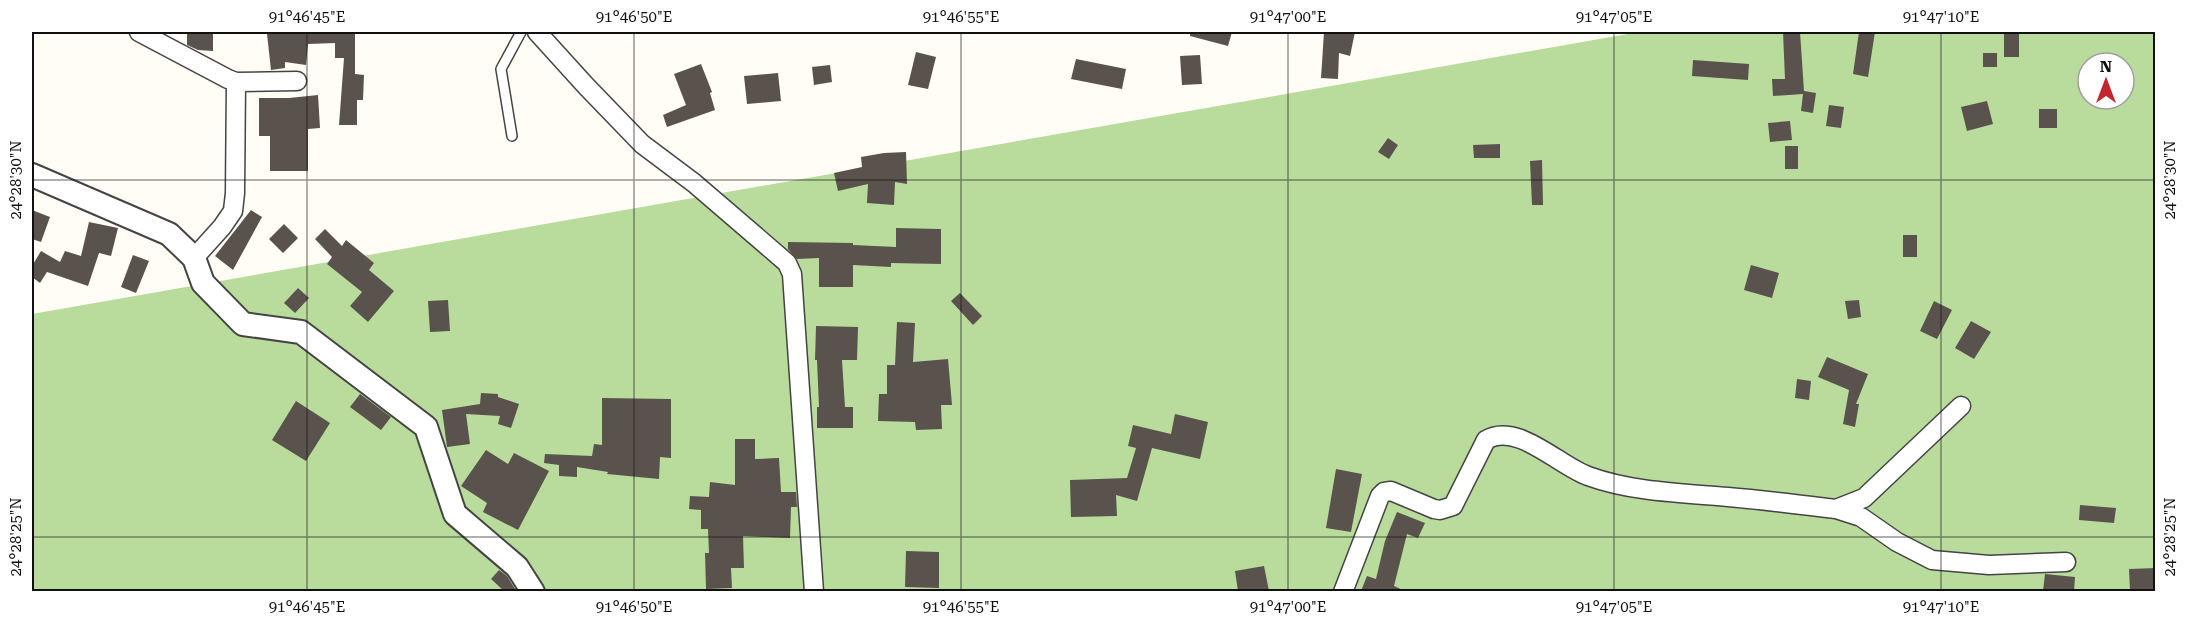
<svg xmlns="http://www.w3.org/2000/svg" width="2187" height="623" font-family="'Roboto Serif',serif">
<rect width="100%" height="100%" fill="#fffdf5"/>
<!-- forest -->
<path fill="#b9dc9c" fill-rule="evenodd" d="M 1639,32 L 2155,32 L 2155,591 L 32,592 L 32,314 ZM 2088,63 L 2124,63 L 2124,99 L 2088,99 Z"/>
<!-- building -->
<path fill="#5a524d" d="M 187,32 L 213,32 L 213,51 L 198,50 L 187,45 Z
M 294,32 L 355,32 L 355,74 L 364,75 L 363,100 L 357,100 L 357,125 L 339,125 L 344,58 L 335,58 L 335,43 L 308,44 L 306,65 L 285,62 L 285,68 L 271,70 L 267,34 Z
M 1190,32 L 1232,32 L 1228,46 L 1190,36 Z
M 1324,32 L 1355,32 L 1350,56 L 1339,53 L 1338,79 L 1321,78 Z
M 1783,32 L 1800,32 L 1804,91 L 1816,93 L 1813,113 L 1801,111 L 1803,94 L 1773,96 L 1772,79 L 1785,79 Z
M 1859,32 L 1875,32 L 1868,77 L 1853,74 Z
M 2004,32 L 2019,32 L 2019,57 L 2004,57 Z
M 916,52 L 936,57 L 928,89 L 908,85 Z
M 1983,53 L 1997,53 L 1997,67 L 1983,67 Z
M 1200,55 L 1202,84 L 1182,85 L 1180,56 Z
M 1076,59 L 1126,69 L 1122,89 L 1071,79 Z
M 1693,60 L 1749,64 L 1748,80 L 1692,76 Z
M 701,64 L 712,92 L 710,93 L 715,110 L 667,127 L 663,115 L 686,105 L 674,74 Z
M 830,65 L 832,82 L 814,85 L 812,67 Z
M 778,73 L 781,101 L 747,104 L 744,76 Z
M 318,95 L 320,128 L 308,129 L 308,171 L 270,171 L 270,136 L 259,136 L 259,98 L 289,98 Z
M 1987,101 L 1993,124 L 1967,131 L 1961,107 Z
M 1829,105 L 1844,107 L 1841,128 L 1826,126 Z
M 2039,109 L 2057,109 L 2057,128 L 2039,128 Z
M 1790,121 L 1792,140 L 1770,142 L 1768,123 Z
M 1388,138 L 1398,145 L 1389,159 L 1378,152 Z
M 1500,144 L 1500,158 L 1474,158 L 1473,145 Z
M 1785,146 L 1798,146 L 1798,169 L 1785,169 Z
M 906,152 L 907,184 L 895,182 L 894,205 L 867,203 L 868,184 L 838,191 L 834,173 L 862,167 L 861,157 L 884,153 Z
M 1542,160 L 1543,205 L 1532,205 L 1530,161 Z
M 32,210 L 50,217 L 41,242 L 32,239 Z
M 251,210 L 262,217 L 233,270 L 215,256 Z
M 89,222 L 118,228 L 111,256 L 99,253 L 88,286 L 47,272 L 40,283 L 32,277 L 32,266 L 41,251 L 60,262 L 65,251 L 81,256 Z
M 284,224 L 298,238 L 283,253 L 269,239 Z
M 896,228 L 941,229 L 941,264 L 891,263 L 891,267 L 853,265 L 853,287 L 819,287 L 819,258 L 797,259 L 788,249 L 788,242 L 853,243 L 853,245 L 896,247 Z
M 325,229 L 342,246 L 346,240 L 374,263 L 369,270 L 394,291 L 368,322 L 350,306 L 362,292 L 327,264 L 332,257 L 315,239 Z
M 1903,235 L 1917,235 L 1917,257 L 1903,257 Z
M 133,255 L 149,261 L 136,293 L 121,287 Z
M 1751,265 L 1779,273 L 1772,298 L 1744,290 Z
M 298,288 L 309,298 L 295,313 L 284,303 Z
M 960,293 L 982,316 L 973,325 L 951,301 Z
M 448,300 L 450,331 L 430,332 L 428,301 Z
M 1859,300 L 1861,317 L 1848,319 L 1845,301 Z
M 1934,301 L 1952,310 L 1937,339 L 1920,331 Z
M 1971,321 L 1991,332 L 1974,359 L 1955,348 Z
M 897,322 L 915,323 L 913,362 L 948,359 L 952,405 L 941,405 L 942,429 L 916,430 L 915,422 L 878,421 L 879,394 L 887,394 L 887,365 L 895,365 Z
M 816,326 L 858,327 L 857,360 L 842,360 L 845,407 L 853,407 L 853,428 L 817,428 L 817,407 L 819,407 L 817,360 L 815,360 Z
M 1827,357 L 1868,374 L 1856,404 L 1859,404 L 1855,427 L 1843,424 L 1849,390 L 1818,377 Z
M 1797,379 L 1811,381 L 1809,400 L 1795,398 Z
M 481,393 L 498,394 L 498,397 L 519,404 L 511,428 L 498,424 L 500,416 L 466,414 L 470,444 L 447,447 L 442,410 L 480,404 Z
M 360,394 L 391,417 L 381,430 L 350,407 Z
M 602,398 L 671,399 L 671,458 L 660,457 L 659,479 L 607,474 L 608,472 L 577,467 L 577,477 L 559,476 L 559,465 L 544,463 L 545,454 L 592,456 L 594,444 L 602,445 Z
M 296,401 L 330,423 L 306,461 L 272,440 Z
M 1175,414 L 1208,422 L 1200,459 L 1152,448 L 1137,501 L 1116,495 L 1117,516 L 1071,517 L 1070,480 L 1127,478 L 1136,448 L 1128,446 L 1133,425 L 1171,434 Z
M 735,439 L 755,439 L 755,459 L 779,458 L 781,492 L 796,492 L 797,507 L 791,507 L 790,538 L 743,536 L 744,568 L 731,568 L 732,588 L 706,589 L 705,553 L 709,553 L 708,529 L 701,529 L 701,510 L 689,509 L 690,496 L 709,497 L 710,482 L 735,485 Z
M 486,450 L 508,464 L 514,453 L 549,471 L 518,530 L 483,512 L 487,503 L 461,486 Z
M 1336,469 L 1362,474 L 1351,532 L 1326,528 Z
M 2080,505 L 2116,508 L 2114,523 L 2079,520 Z
M 1397,512 L 1425,523 L 1418,538 L 1407,534 L 1394,586 L 1405,591 L 1361,591 L 1367,576 L 1376,579 L 1385,541 Z
M 906,551 L 939,552 L 939,588 L 905,587 Z
M 1264,566 L 1269,591 L 1238,591 L 1235,571 Z
M 2156,568 L 2156,591 L 2130,591 L 2129,569 Z
M 499,570 L 507,576 L 515,589 L 512,591 L 504,591 L 491,579 Z
M 2045,574 L 2075,577 L 2074,591 L 2043,591 Z"/>
<g fill="none" stroke-linecap="round" stroke-linejoin="round">
<!-- service casing -->
<g stroke="#444" stroke-width="12">
<path id="service" d="M 512,136 L 501,69 L 521,32"/>
</g>
<!-- minor casing -->
<g stroke="#444" stroke-width="21">
<path id="minor" d="M 139,32 L 228,79 L 236,82 L 297,81
M 537,32 L 586,86 L 642,144 L 694,183 L 787,263 L 792,274 L 814,592
M 194,258 L 222,227 L 233,211 L 235,193 L 236,82
M 1836,509 L 1864,498 L 1961,406
M 1343,592 L 1380,496 L 1384,492 L 1391,491 L 1434,509 L 1440,510 L 1453,506 L 1486,440 C 1517,421 1559,466 1588,476 C 1632,492 1681,493 1728,497 C 1764,500 1800,505 1836,509 L 1861,517 L 1897,542 L 1932,560 L 1989,565 L 2066,562"/>
</g>
<!-- tertiary casing -->
<g stroke="#444" stroke-width="26">
<path id="tertiary" d="M 32,175 L 169,234 L 194,258 L 203,283 L 243,324 L 301,332 L 426,427 L 455,514 L 517,567 L 533,592"/>
</g>
<!-- service -->
<use href="#service" stroke="#fff" stroke-width="9"/>
<!-- minor -->
<use href="#minor" stroke="#fff" stroke-width="18"/>
<!-- tertiary -->
<use href="#tertiary" stroke="#fff" stroke-width="22"/>
</g>
<!-- ticks -->
<path fill="none" stroke="#111" stroke-width="1.5" stroke-opacity="0.45" d="M 307,32 L 307,592M 634,32 L 634,592M 961,32 L 961,592M 1288,32 L 1288,592M 1614,32 L 1614,592M 1941,32 L 1941,592M 32,180 L 2156,180M 32,537 L 2156,537"/>
<!-- border -->
<rect width="2187" height="623" fill="none" stroke="#ffffff" stroke-width="66"/>
<!-- north arrow -->
<g transform="translate(2106 81)"><circle r="28" fill="#ffffff" stroke="#a0a0a0" stroke-width="1.5"/>
<path d="M0-4.5L10 22L0 15L-10 22Z" fill="#c4262e"/>
<text y="-9" font-size="16" font-weight="bold" text-anchor="middle" fill="#111111">N</text>
</g>
<rect x="33" y="33" width="2121" height="557" fill="none" stroke="#111" stroke-width="2"/>
<g font-size="15" text-anchor="middle" fill="#111">
<text x="307" y="22">91°46'45"E</text>
<text x="634" y="22">91°46'50"E</text>
<text x="961" y="22">91°46'55"E</text>
<text x="1288" y="22">91°47'00"E</text>
<text x="1614" y="22">91°47'05"E</text>
<text x="1941" y="22">91°47'10"E</text>
<text transform="translate(16 180) rotate(-90)" y="5">24°28'30"N</text>
<text transform="translate(2170 180) rotate(-90)" y="5">24°28'30"N</text>
<text transform="translate(16 537) rotate(-90)" y="5">24°28'25"N</text>
<text transform="translate(2170 537) rotate(-90)" y="5">24°28'25"N</text>
<text x="307" y="612">91°46'45"E</text>
<text x="634" y="612">91°46'50"E</text>
<text x="961" y="612">91°46'55"E</text>
<text x="1288" y="612">91°47'00"E</text>
<text x="1614" y="612">91°47'05"E</text>
<text x="1941" y="612">91°47'10"E</text>
</g>
</svg>
